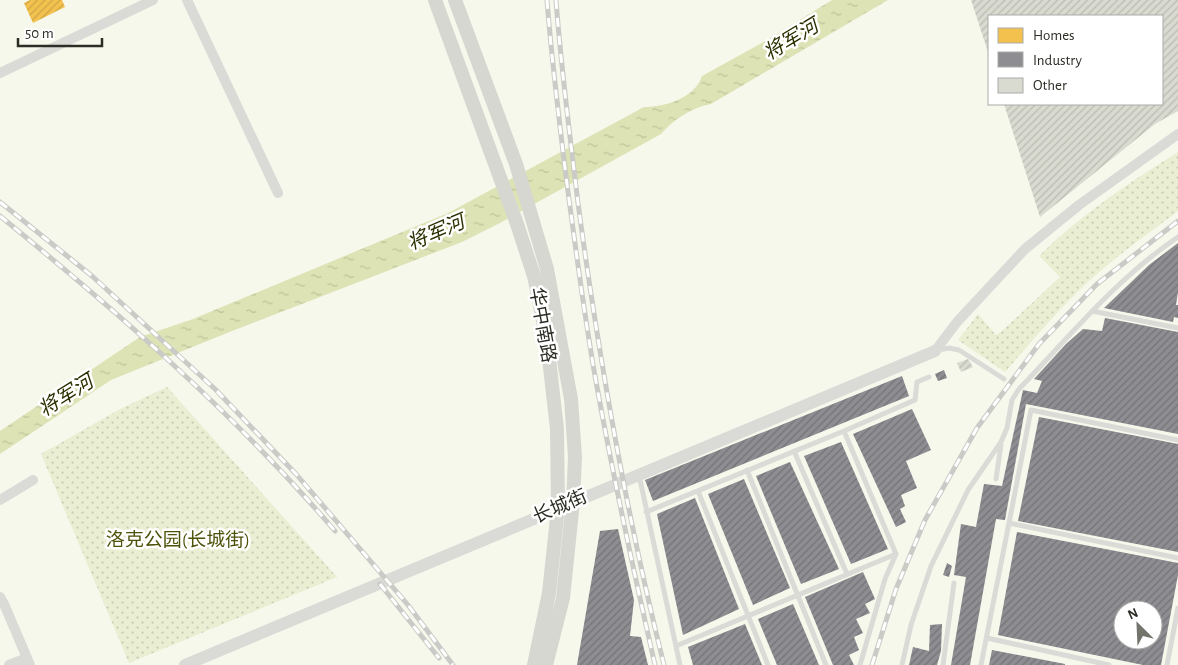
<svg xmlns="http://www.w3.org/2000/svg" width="1178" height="665" font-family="'Alegreya Sans','Noto Sans SC',sans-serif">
<defs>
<pattern id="grass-dots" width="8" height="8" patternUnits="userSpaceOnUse" patternTransform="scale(1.25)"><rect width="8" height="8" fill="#eaeed2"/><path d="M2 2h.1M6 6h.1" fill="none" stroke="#c9ccb4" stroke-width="1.8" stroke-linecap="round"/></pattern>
<pattern id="water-ripples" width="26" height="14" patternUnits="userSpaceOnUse" patternTransform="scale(1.25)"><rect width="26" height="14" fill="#dde3b4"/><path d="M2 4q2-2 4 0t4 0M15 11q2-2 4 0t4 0" fill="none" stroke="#bec39b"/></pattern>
<pattern id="homes-hatch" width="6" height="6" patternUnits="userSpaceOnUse" patternTransform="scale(1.25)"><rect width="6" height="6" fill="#f2c14e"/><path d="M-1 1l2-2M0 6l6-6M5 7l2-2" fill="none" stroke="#d0a644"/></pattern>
<pattern id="industry-hatch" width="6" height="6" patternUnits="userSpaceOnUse" patternTransform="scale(1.25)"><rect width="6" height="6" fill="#8d8d92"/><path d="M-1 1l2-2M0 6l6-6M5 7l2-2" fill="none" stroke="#737477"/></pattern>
<pattern id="building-hatch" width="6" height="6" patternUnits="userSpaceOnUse" patternTransform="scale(1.25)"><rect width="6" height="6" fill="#d9dbd1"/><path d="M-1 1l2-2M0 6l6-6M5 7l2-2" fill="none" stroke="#babcb3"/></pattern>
</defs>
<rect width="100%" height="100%" fill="#f6f8ec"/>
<!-- grass -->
<path fill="url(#grass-dots)" d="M 1178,152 L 1178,211 C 1148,234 1116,256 1088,282 C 1058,310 1032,341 1005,372 L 958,340 L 978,314 L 996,335 L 1002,331 L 1060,277 L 1039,256 C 1080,215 1130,182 1178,152 Z
M 167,387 L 337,577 L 129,663 L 41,454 L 120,409 Z"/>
<!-- water -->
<path fill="url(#water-ripples)" d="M 832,0 L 888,0 L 711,104 C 691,108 674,119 661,134 L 500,223 L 462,242 L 232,331 L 111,380 L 0,454 L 0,431 L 140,337 L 193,319 L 448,213 L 644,107 C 665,107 695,98 702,76 L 767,40 Z"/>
<!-- homes -->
<path fill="url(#homes-hatch)" d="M 30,0 L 62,0 L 65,7 L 33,23 L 24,3 Z"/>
<!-- industry -->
<path fill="url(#industry-hatch)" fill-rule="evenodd" d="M 1178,243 L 1178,292 L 1176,305 L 1178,305 L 1178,318 L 1174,317 L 1173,322 L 1104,308 L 1149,265 Z
M 1105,318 L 1178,332 L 1178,434 L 1026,404 L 1005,520 L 996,519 L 970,665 L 951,665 L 966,577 L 954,575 L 961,524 L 976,527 L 984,484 L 1002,486 L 1023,390 L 1037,393 L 1042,381 L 1034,379 L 1066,344 L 1083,329 L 1102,331 Z
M 944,370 L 947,378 L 938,381 L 935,374 Z
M 902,376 L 909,396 L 653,501 L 645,480 Z
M 912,409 L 931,450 L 906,461 L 917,488 L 901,495 L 905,506 L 900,509 L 906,522 L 896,527 L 853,434 Z
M 1039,417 L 1178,444 L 1178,552 L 1018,521 Z
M 841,442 L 888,549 L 851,564 L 804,456 Z
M 790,462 L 839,569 L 801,584 L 756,476 Z
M 744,479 L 790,588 L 753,605 L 708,494 Z
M 695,498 L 739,609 L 683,635 L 657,514 Z
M 618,529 L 634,600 L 630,636 L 641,637 L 648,665 L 577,665 L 600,531 Z
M 1017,532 L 1178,563 L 1178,575 L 1161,665 L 1143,665 L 998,635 ZM 1123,610 L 1153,610 L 1153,640 L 1123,640 Z
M 947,563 L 952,566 L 949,577 L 943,575 Z
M 863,572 L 875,599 L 865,604 L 870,613 L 856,619 L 863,633 L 854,637 L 859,650 L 849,655 L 854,665 L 833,665 L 805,597 Z
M 793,604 L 819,665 L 777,665 L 758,619 Z
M 745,624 L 762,665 L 693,665 L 688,647 Z
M 942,624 L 941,651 L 937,665 L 909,665 L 913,647 L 929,651 L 930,625 Z
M 992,650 L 1065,664 L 1065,665 L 989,665 Z"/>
<!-- building -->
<path fill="url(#building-hatch)" d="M 971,0 L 1178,0 L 1178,111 L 1155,124 L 1040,217 L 1004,104 L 1162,104 L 1162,16 L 989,16 L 989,55 Z
M 968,359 L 973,367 L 961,372 L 957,363 Z"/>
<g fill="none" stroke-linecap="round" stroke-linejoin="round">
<!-- service -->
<path stroke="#dadad7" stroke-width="5" d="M 1092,311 L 1178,328
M 938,350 L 949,348 L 959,350 L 1004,379
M 794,451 L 847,574
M 747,470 L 826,665
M 639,475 L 680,665
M 996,479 L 1001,445
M 698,491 L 768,665
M 646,512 L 844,431 L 915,400 L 917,382 L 929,377
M 1009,523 L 1031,410 L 1178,440
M 987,638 L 1109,665
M 676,646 L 896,554 L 844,431
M 860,665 L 885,579 L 896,554
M 902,665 L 911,625 L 931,566 L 968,490 L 1001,442 L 1007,428 L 1012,400 L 1019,389 C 1070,336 1117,278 1178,237
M 943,665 L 954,583
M 981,665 L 1009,523 L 1178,558
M 1167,665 L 1178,608"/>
<!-- minor -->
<path stroke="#dadad7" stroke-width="10" d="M 187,0 L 278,193
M 0,73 L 153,0
M 935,351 L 957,322 L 1025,249 L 1079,205 L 1178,134
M 0,500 L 33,480
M 0,597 L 4,604 L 30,665
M 9,665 L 27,658"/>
<!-- tertiary -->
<path stroke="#dadad7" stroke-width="12" d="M 185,665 L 935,351"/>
<!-- secondary -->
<path stroke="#d7d7d2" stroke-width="14" d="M 435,0 L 517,224 L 534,276 L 547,341 L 557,429 L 558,508 L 549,593 L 534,665
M 455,0 L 516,164 L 547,269 L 571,399 L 575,457 L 573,502 L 563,598 L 546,665"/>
<!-- rail casing -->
<g stroke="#cacac7" stroke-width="5">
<path id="rail" d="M 547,0 C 552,64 560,128 568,192 C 577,257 585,322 597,387 C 614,480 634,573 655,665
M 556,0 C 561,68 570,136 578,203 C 599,359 626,513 664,665
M 0,202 L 92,276 L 215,389 L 296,474 L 408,605 L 453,665
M 0,216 C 119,313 235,414 335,531
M 380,584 L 439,658
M 872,665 L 896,589 L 925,520 L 977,428 L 1039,344 L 1097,284 L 1178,221"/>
</g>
<!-- rail -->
<use href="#rail" stroke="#fff" stroke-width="3" stroke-dasharray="9" stroke-linecap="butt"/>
</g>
<g text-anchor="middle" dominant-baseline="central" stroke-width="5" stroke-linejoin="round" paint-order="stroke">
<!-- street labels -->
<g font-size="19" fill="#2c2d25" stroke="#fff">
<text transform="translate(542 325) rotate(80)">华中南路</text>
<text transform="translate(560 507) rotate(-23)">长城街</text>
</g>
<!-- park labels -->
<g font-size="19" fill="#4e530a" stroke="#fff">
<text x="178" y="540">洛克公园(长城街)</text>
</g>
<!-- water labels -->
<g font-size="20" font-style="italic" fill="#2c3000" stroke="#fff">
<text transform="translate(791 40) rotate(-31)">将军河</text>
<text transform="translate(436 233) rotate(-23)">将军河</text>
<text transform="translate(66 396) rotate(-32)">将军河</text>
</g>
</g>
<!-- legend -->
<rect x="988" y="15" width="175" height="90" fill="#ffffff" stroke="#ababa8"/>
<rect x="998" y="28" width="25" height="15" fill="#f2c14e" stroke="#ababa8"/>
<text x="1033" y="40" font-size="15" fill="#2c2d25">Homes</text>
<rect x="998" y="52" width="25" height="15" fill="#8d8d92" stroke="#ababa8"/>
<text x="1033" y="65" font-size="15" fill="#2c2d25">Industry</text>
<rect x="998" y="78" width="25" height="15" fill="#d9dbd1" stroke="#ababa8"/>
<text x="1033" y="90" font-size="15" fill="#2c2d25">Other</text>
<!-- north arrow -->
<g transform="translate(1138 625) rotate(336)"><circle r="24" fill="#ffffff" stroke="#ababa8"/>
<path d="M0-4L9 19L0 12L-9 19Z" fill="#73746b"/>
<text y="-8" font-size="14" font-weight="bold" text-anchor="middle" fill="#2c2d25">N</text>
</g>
<!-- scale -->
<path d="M18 38v8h84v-8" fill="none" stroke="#2c2d25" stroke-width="2.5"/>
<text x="25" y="38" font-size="15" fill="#2c2d25" stroke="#ffffff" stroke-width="4" paint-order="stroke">50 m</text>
</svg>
